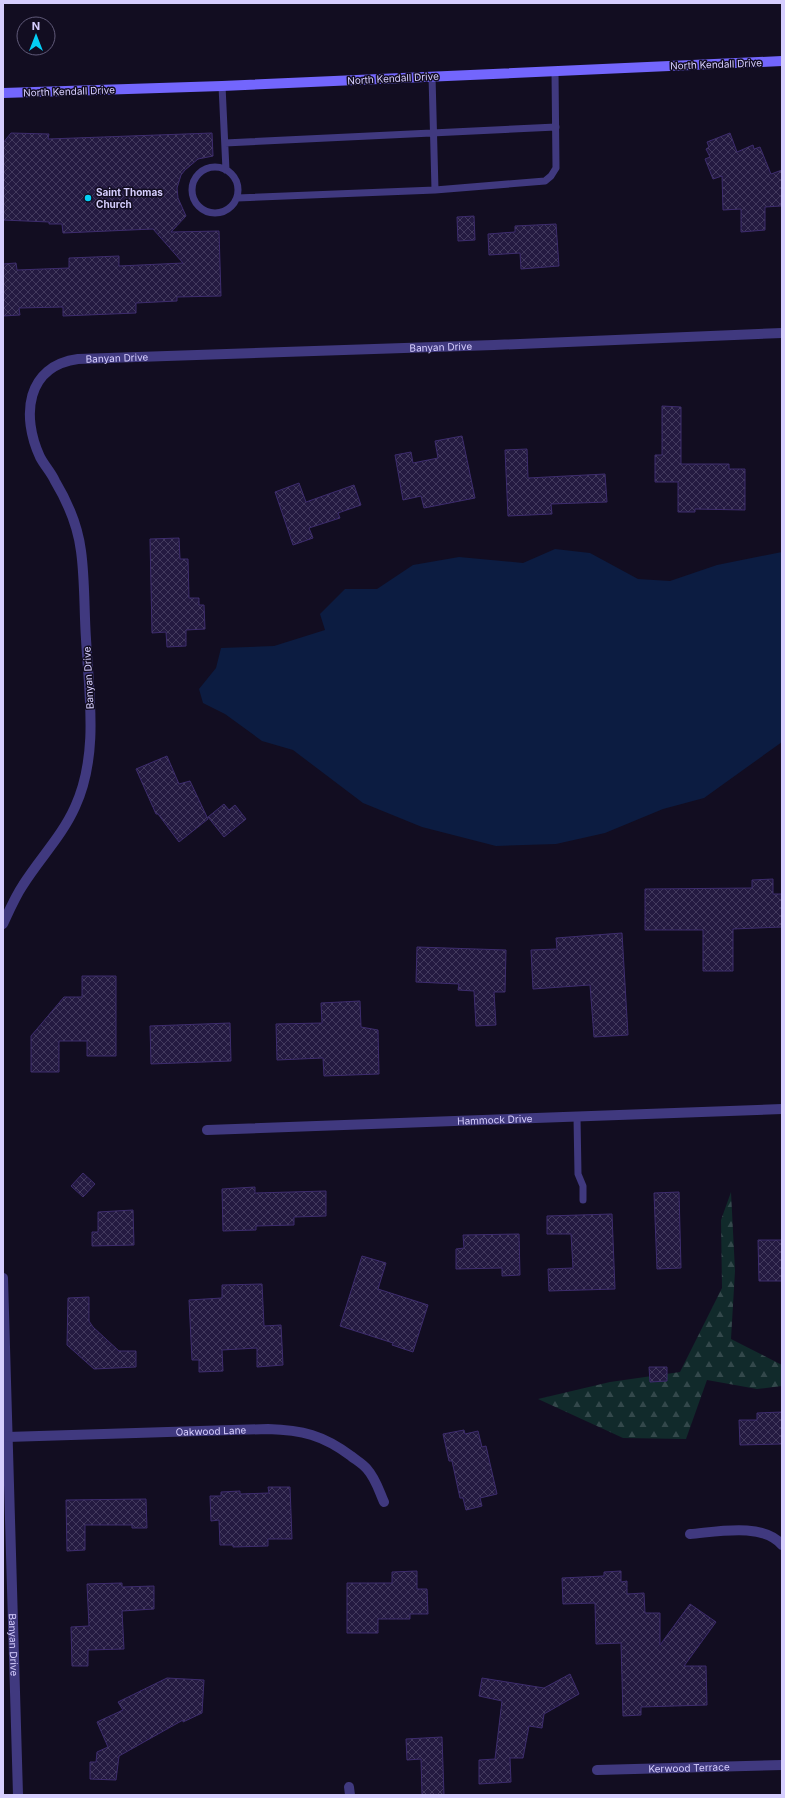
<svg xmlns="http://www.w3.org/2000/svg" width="785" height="1798" font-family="Inter,sans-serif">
<defs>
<pattern id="forest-firs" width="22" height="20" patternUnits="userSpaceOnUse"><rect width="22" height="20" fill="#112a2b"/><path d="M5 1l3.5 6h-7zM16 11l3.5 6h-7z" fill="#33484b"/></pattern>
<pattern id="building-cross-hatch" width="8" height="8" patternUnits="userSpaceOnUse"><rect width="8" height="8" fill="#241a41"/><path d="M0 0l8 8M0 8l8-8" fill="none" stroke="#433a5e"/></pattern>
</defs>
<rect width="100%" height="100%" fill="#120d21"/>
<!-- forest -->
<path fill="url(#forest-firs)" d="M 731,1192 L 735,1271 L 731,1339 L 782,1365 L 782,1386 L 757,1389 L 707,1380 L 686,1439 L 623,1438 L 538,1399 L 610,1382 L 680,1372 L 722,1288 L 721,1220 Z"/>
<!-- water -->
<path fill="#0c1c41" d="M 555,549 L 590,553 L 638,579 L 670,581 L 717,565 L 782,552 L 782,742 L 704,798 L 663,809 L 605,833 L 556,844 L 496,846 L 422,827 L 363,803 L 293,750 L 262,741 L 225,714 L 203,703 L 199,689 L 216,668 L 221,648 L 274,646 L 325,630 L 320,614 L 345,589 L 377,589 L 413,565 L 459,557 L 523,563 Z"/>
<!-- building -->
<path fill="url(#building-cross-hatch)" stroke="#3d2c6d" d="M 11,133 L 49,134 L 48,139 L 212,133 L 213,156 L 198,159 L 185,170 L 181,175 L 177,188 L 178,198 L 186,216 L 171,232 L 219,231 L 221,296 L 177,297 L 177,301 L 136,303 L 136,313 L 63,316 L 63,307 L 19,308 L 20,315 L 3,316 L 3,264 L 16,263 L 17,270 L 69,268 L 69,258 L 119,256 L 119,266 L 183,263 L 153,229 L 63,233 L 62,224 L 49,224 L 49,222 L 3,220 L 3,143 Z
M 730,133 L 737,152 L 753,145 L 754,149 L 760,147 L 771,174 L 782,170 L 781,206 L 765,207 L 765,230 L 741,232 L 741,209 L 723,210 L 722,176 L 713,179 L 705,159 L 710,157 L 706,149 L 709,147 L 707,142 Z
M 474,216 L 475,240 L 458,241 L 457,217 Z
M 556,224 L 559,266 L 521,269 L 520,253 L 489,255 L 488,234 L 515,232 L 515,226 Z
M 662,406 L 681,407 L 681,464 L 729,464 L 729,469 L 745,469 L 745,510 L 695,509 L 695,512 L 678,512 L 678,482 L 655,482 L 655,455 L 662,455 Z
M 462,436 L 475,498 L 424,508 L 421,496 L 403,500 L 395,455 L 411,452 L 413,463 L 438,458 L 435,441 Z
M 527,449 L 528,478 L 605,474 L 607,502 L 551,504 L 552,514 L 508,516 L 505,450 Z
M 299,483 L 306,502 L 354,485 L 361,505 L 338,513 L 340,518 L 309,528 L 313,538 L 293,545 L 275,492 Z
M 179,538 L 180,559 L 188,559 L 189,598 L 199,598 L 199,605 L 204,605 L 205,629 L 186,630 L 186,646 L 167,647 L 166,632 L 152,633 L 150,539 Z
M 167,756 L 179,784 L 190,781 L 208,819 L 179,842 L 158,814 L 156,814 L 136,769 Z
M 224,804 L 229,810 L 235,805 L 246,819 L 224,837 L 208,817 Z
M 773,879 L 773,894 L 782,894 L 782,927 L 733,929 L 733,971 L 703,971 L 703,930 L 645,930 L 645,889 L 752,888 L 752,880 Z
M 622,933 L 628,1035 L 594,1037 L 590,985 L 533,989 L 531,950 L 557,949 L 556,938 Z
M 417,947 L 506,950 L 505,992 L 494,992 L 496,1025 L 476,1026 L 474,991 L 458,990 L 459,984 L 416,982 Z
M 82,976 L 116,976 L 116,1056 L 87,1056 L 87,1041 L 59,1041 L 59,1072 L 31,1072 L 31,1036 L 64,997 L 82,997 Z
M 360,1001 L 361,1027 L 378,1030 L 379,1074 L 324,1076 L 323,1058 L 277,1060 L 276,1024 L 322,1023 L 321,1003 Z
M 230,1023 L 231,1061 L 151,1064 L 150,1026 Z
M 83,1173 L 95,1184 L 83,1197 L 71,1186 Z
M 255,1187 L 255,1193 L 326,1191 L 326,1216 L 294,1217 L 294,1225 L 256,1226 L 256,1230 L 223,1231 L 222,1189 Z
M 679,1192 L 681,1268 L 657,1269 L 654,1193 Z
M 133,1210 L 134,1245 L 92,1246 L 92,1232 L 98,1232 L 98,1212 Z
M 612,1214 L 615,1289 L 549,1291 L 548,1269 L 573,1268 L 571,1234 L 547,1234 L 547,1216 Z
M 519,1234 L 520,1275 L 502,1276 L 502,1268 L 456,1269 L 456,1249 L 464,1248 L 463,1235 Z
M 758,1240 L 782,1240 L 782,1281 L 759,1281 Z
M 362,1256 L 386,1263 L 378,1289 L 428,1305 L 413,1352 L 392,1345 L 393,1343 L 340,1326 Z
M 262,1284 L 264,1326 L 281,1325 L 283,1365 L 257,1367 L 257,1348 L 222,1350 L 223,1371 L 199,1372 L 199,1360 L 192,1360 L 189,1300 L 222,1298 L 222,1285 Z
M 89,1297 L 89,1321 L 93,1327 L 119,1351 L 136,1351 L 136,1367 L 94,1369 L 67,1345 L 68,1298 Z
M 649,1367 L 667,1367 L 667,1381 L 650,1382 Z
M 782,1412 L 782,1444 L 740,1445 L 739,1420 L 757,1420 L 757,1413 Z
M 464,1430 L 465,1434 L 478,1431 L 482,1447 L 486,1446 L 497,1494 L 480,1498 L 482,1506 L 466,1510 L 463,1498 L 460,1498 L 452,1461 L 449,1461 L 443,1434 Z
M 268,1487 L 290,1487 L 292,1539 L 268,1539 L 268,1546 L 233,1547 L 233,1545 L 220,1545 L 219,1520 L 211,1521 L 210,1496 L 221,1496 L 221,1492 L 240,1491 L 240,1494 L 269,1493 Z
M 146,1499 L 147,1528 L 132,1528 L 132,1525 L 85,1525 L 85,1550 L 67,1551 L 66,1500 Z
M 417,1571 L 417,1589 L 427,1589 L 428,1614 L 410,1614 L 410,1619 L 378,1619 L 378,1633 L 347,1633 L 347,1583 L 392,1583 L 392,1572 Z
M 621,1571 L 621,1582 L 627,1581 L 627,1594 L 644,1593 L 645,1613 L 660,1613 L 660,1645 L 690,1604 L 716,1622 L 684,1666 L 706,1666 L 707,1705 L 641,1707 L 641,1715 L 623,1716 L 621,1643 L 596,1644 L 595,1603 L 563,1604 L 562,1578 L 604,1576 L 604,1572 Z
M 122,1583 L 122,1587 L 154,1586 L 154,1609 L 122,1611 L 124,1649 L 88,1650 L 88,1666 L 72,1666 L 71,1627 L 89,1626 L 87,1584 Z
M 570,1674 L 579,1694 L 544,1714 L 542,1728 L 529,1726 L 523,1758 L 510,1758 L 511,1782 L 479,1784 L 479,1760 L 495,1759 L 502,1701 L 479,1696 L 482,1678 L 544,1688 Z
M 167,1678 L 204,1680 L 202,1713 L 183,1722 L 183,1720 L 119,1756 L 116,1780 L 90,1779 L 90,1762 L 96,1762 L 97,1752 L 108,1747 L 97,1722 L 123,1710 L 118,1702 Z
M 442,1737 L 444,1795 L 422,1795 L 421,1759 L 407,1760 L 406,1739 Z"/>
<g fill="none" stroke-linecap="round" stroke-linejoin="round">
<!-- lane -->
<path stroke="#40397f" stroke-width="7" d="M 432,76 L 435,190
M 222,86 L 226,170
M 225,143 L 556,127
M192 190a23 23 0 1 1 46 0a23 23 0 1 1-46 0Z
M 237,198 L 435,190 L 545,181 L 551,176 L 556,168 L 555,71
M 577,1117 L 578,1174 L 583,1186 L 583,1200"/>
<!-- street -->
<g stroke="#40397f" stroke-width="10">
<path id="s1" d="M 3,924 C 9,911 15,897 23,885 C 40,858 62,836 75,807 C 99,755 89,694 86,639 C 84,610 85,580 81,551 C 78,527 67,501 55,481 C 51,472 44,465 40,457 C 21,416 26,366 78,359 L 494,345 L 782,333"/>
<path id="s2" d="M 207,1130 L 782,1109"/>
<path id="s3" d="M 3,1278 L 18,1795"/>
<path id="s4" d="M 7,1437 L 268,1429 C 302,1430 323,1435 351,1456 C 356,1460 363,1464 367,1469 C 376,1479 379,1491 384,1502"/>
<path d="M 690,1534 C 716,1532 763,1522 782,1545"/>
<path id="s5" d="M 597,1770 L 782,1765"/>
<path d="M 349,1787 L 350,1795"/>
</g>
<!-- secondary -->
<path stroke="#7366fd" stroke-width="10" d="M 3,93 L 222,86 L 782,61"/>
</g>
<!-- markers -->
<circle fill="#04cef4" stroke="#120d21" stroke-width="1.5" cx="88" cy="198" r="4"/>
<g text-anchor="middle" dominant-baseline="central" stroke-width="3" stroke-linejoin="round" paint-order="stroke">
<!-- street labels -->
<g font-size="10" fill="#d6cefe" stroke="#120d21">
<text transform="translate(716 64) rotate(-2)">North Kendall Drive</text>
<text transform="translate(393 78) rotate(-3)">North Kendall Drive</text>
<text transform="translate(69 91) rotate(-2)">North Kendall Drive</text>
<text stroke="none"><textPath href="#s1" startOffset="988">Banyan Drive</textPath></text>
<text stroke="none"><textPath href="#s1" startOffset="664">Banyan Drive</textPath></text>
<text transform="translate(88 678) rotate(-93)">Banyan Drive</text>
<text stroke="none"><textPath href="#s2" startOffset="288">Hammock Drive</textPath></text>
<text stroke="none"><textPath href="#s4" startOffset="204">Oakwood Lane</textPath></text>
<text stroke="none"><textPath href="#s3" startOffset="367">Banyan Drive</textPath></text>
<text stroke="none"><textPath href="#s5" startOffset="92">Kerwood Terrace</textPath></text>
</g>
<!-- poi labels -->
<g font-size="10" font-weight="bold" fill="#d6cefe" stroke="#120d21" text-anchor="start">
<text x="96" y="192">Saint Thomas<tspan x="96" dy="12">Church</tspan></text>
</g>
</g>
<!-- border -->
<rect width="785" height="1798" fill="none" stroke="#d6cefe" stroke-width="8"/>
<!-- north arrow -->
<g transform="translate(36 36)"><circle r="19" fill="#120d21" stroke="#605a79"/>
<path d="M0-3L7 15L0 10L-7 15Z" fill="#04cef4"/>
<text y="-6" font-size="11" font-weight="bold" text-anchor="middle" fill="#d6cefe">N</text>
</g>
</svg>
